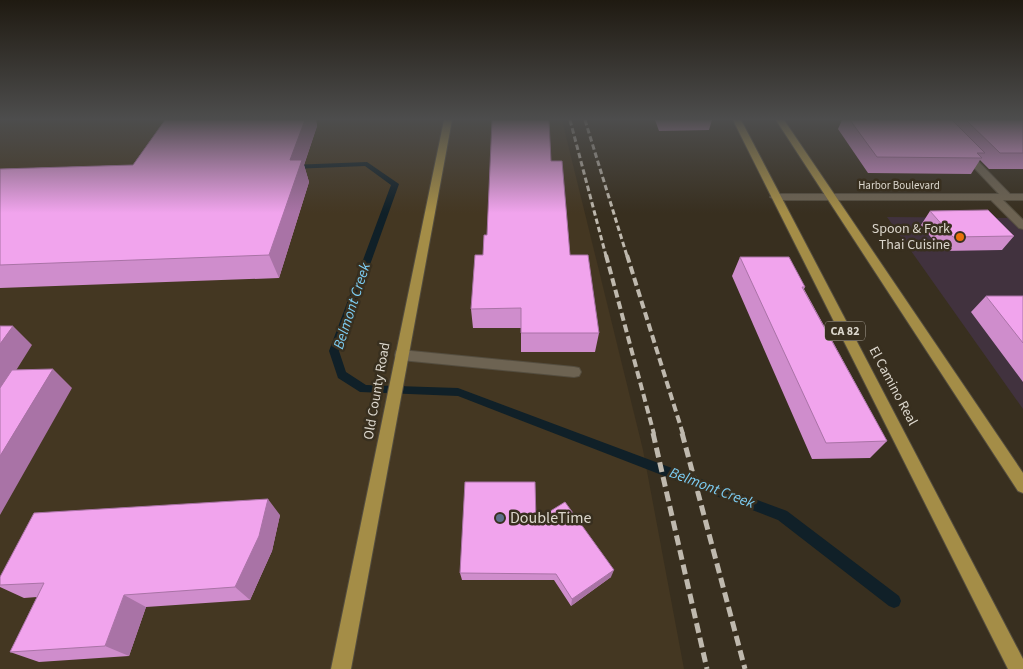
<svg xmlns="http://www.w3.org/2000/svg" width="1023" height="669" font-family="'Source Sans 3',sans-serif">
<rect width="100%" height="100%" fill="#382f1f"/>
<!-- commercial -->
<path fill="#41323e" d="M 887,217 L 1023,218 L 1023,409 Z"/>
<!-- built -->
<path fill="#443722" d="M 0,120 L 562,120 L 643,450 L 684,669 L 0,669 Z"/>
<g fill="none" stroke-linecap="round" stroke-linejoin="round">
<!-- stream -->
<path fill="#102028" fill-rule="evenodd" d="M 367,162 L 399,184 L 339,351 L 346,372 L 366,385 L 458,388 L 787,511 L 899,596 L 901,601 L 899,606 L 894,608 L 889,606 L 778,520 L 458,396 L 360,392 L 338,378 L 329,351 L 391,185 L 365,166 L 291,169 L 287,167 L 291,165 Z"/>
<!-- minor casing -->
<g stroke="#544d3f" stroke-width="2">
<path id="minor" d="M 966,151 L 969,152 L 1010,194 L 1023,194 L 1023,200 L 1003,200 L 1023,220 L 1023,229 L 1019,228 L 991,200 L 775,200 L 770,197 L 775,194 L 999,194 L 963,156 L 963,152 Z
M 401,350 L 574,367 L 579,368 L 581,372 L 579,376 L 574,377 L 401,360 L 396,359 L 395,355 L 396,351 Z"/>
</g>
<!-- major casing -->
<g stroke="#544d3f" stroke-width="2">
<path id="major" d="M 444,120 L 452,120 L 351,669 L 331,669 Z
M 733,120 L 741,120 L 1023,659 L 1023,669 L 1008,669 Z
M 776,120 L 784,120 L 1023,473 L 1023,493 L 1018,491 Z"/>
</g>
<!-- minor -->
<use href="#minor" fill="#6d6352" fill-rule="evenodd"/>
<!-- major -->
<use href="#major" fill="#a48d47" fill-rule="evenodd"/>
<!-- rail-far2 -->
<path stroke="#bfb9ae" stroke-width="3" stroke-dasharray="5.5 3" stroke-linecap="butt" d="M 570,120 L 606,256
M 585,120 L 627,256"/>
<!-- rail-far1 -->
<path stroke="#bfb9ae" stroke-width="4" stroke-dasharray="8 4" stroke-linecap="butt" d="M 606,255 L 654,434
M 627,255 L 683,434"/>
<!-- rail -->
<path stroke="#bfb9ae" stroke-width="5" stroke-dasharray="10 5" stroke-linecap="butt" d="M 653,433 L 707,669
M 682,433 L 745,669"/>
</g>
<!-- wall -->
<path fill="#cf8dcc" d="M 165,120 L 316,120 L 317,126 L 304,165 L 309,182 L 279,278 L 0,288 L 0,169 L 133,165 Z
M 655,120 L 712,120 L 709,130 L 659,131 Z
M 842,120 L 1023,120 L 1023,169 L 989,169 L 980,160 L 971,174 L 868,173 L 838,129 Z
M 551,161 L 570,255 L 599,333 L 595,352 L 521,352 L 521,328 L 473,328 L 471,309 L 487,235 Z
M 930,211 L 1014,236 L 1002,250 L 942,251 L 921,225 Z
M 740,257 L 805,287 L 804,289 L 887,441 L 870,458 L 812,459 L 732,276 Z
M 986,296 L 1023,296 L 1023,382 L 971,312 Z
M 280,515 L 272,551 L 250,600 L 146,607 L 129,656 L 39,662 L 10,652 L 37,597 L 24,598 L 0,587 L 0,577 Z
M 536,520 L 611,577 L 571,606 L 554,580 L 462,580 L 460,573 Z"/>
<!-- shaded-wall -->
<path fill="#a973a6" d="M 305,120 L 316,120 L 317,126 L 304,165 L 309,182 L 279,278 L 269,255 L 290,160 Z
M 13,326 L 32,345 L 0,396 L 0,344 Z
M 53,369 L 72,388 L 0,515 L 0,456 Z
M 268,499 L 280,515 L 272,551 L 250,600 L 235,587 Z
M 614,570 L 611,577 L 571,606 L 572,599 Z
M 124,595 L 146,607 L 129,656 L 105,646 Z"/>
<!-- building -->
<path fill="#f1a4ed" stroke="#a973a6" d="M 165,120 L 305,120 L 290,160 L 302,160 L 269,255 L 0,265 L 0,169 L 133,165 Z
M 492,120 L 549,120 L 551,161 L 562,161 L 570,255 L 588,255 L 599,333 L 521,333 L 521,308 L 471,309 L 475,255 L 483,255 L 484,235 L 487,235 Z
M 850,120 L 952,120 L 985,153 L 977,153 L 982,158 L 877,157 Z
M 966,120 L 1023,120 L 1023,153 L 1000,153 Z
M 988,210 L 1014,236 L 953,237 L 930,211 Z
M 740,257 L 789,257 L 805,287 L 802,287 L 887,441 L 826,443 Z
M 986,296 L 1023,296 L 1023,343 Z
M 0,326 L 13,326 L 0,344 Z
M 53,369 L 0,456 L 0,388 L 12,370 Z
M 465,482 L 535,482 L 536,520 L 565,502 L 614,570 L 572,599 L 556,574 L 460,573 Z
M 268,499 L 259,536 L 235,587 L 124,595 L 105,646 L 10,652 L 44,583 L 0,585 L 0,577 L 34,513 Z"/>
<!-- sky -->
<linearGradient id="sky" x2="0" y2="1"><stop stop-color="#1f1a11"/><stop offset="0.56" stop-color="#4d4d4d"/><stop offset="1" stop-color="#4d4d4d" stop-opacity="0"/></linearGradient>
<rect width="1023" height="213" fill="url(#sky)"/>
<!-- markers -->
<circle fill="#e8710a" stroke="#382f1f" stroke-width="2" cx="960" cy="237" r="5"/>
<circle fill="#5c6f8a" stroke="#382f1f" stroke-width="2" cx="500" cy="518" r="5"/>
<g text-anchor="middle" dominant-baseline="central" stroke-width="5" stroke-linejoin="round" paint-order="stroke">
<!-- far-street labels -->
<g font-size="11" fill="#dcd7cd" stroke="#382f1f">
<text x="899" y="185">Harbor Boulevard</text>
</g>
<!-- shield labels -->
<rect fill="#382f1f" stroke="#aba599" stroke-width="1" x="825" y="321.5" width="40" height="19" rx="4"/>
<g font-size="12" font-weight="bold" fill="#dcd7cd">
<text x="845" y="331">CA 82</text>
</g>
<!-- poi labels -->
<g font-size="14" fill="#dcd7cd" stroke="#382f1f" text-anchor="end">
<text x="950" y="229">Spoon &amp; Fork<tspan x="950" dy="16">Thai Cuisine</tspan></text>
</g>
<!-- street labels -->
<g font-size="14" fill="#dcd7cd" stroke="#382f1f">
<text transform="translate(893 386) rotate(62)">El Camino Real</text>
<text transform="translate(377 391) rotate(-80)">Old County Road</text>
</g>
<!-- water labels -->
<g font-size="15" font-style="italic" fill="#7dcdf3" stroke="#382f1f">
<text transform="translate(352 306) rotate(-72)">Belmont Creek</text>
<text transform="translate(712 488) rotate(21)">Belmont Creek</text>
</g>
<!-- near-poi labels -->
<g font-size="16" fill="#dcd7cd" stroke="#382f1f" text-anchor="start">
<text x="510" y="518">DoubleTime</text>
</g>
</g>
</svg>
